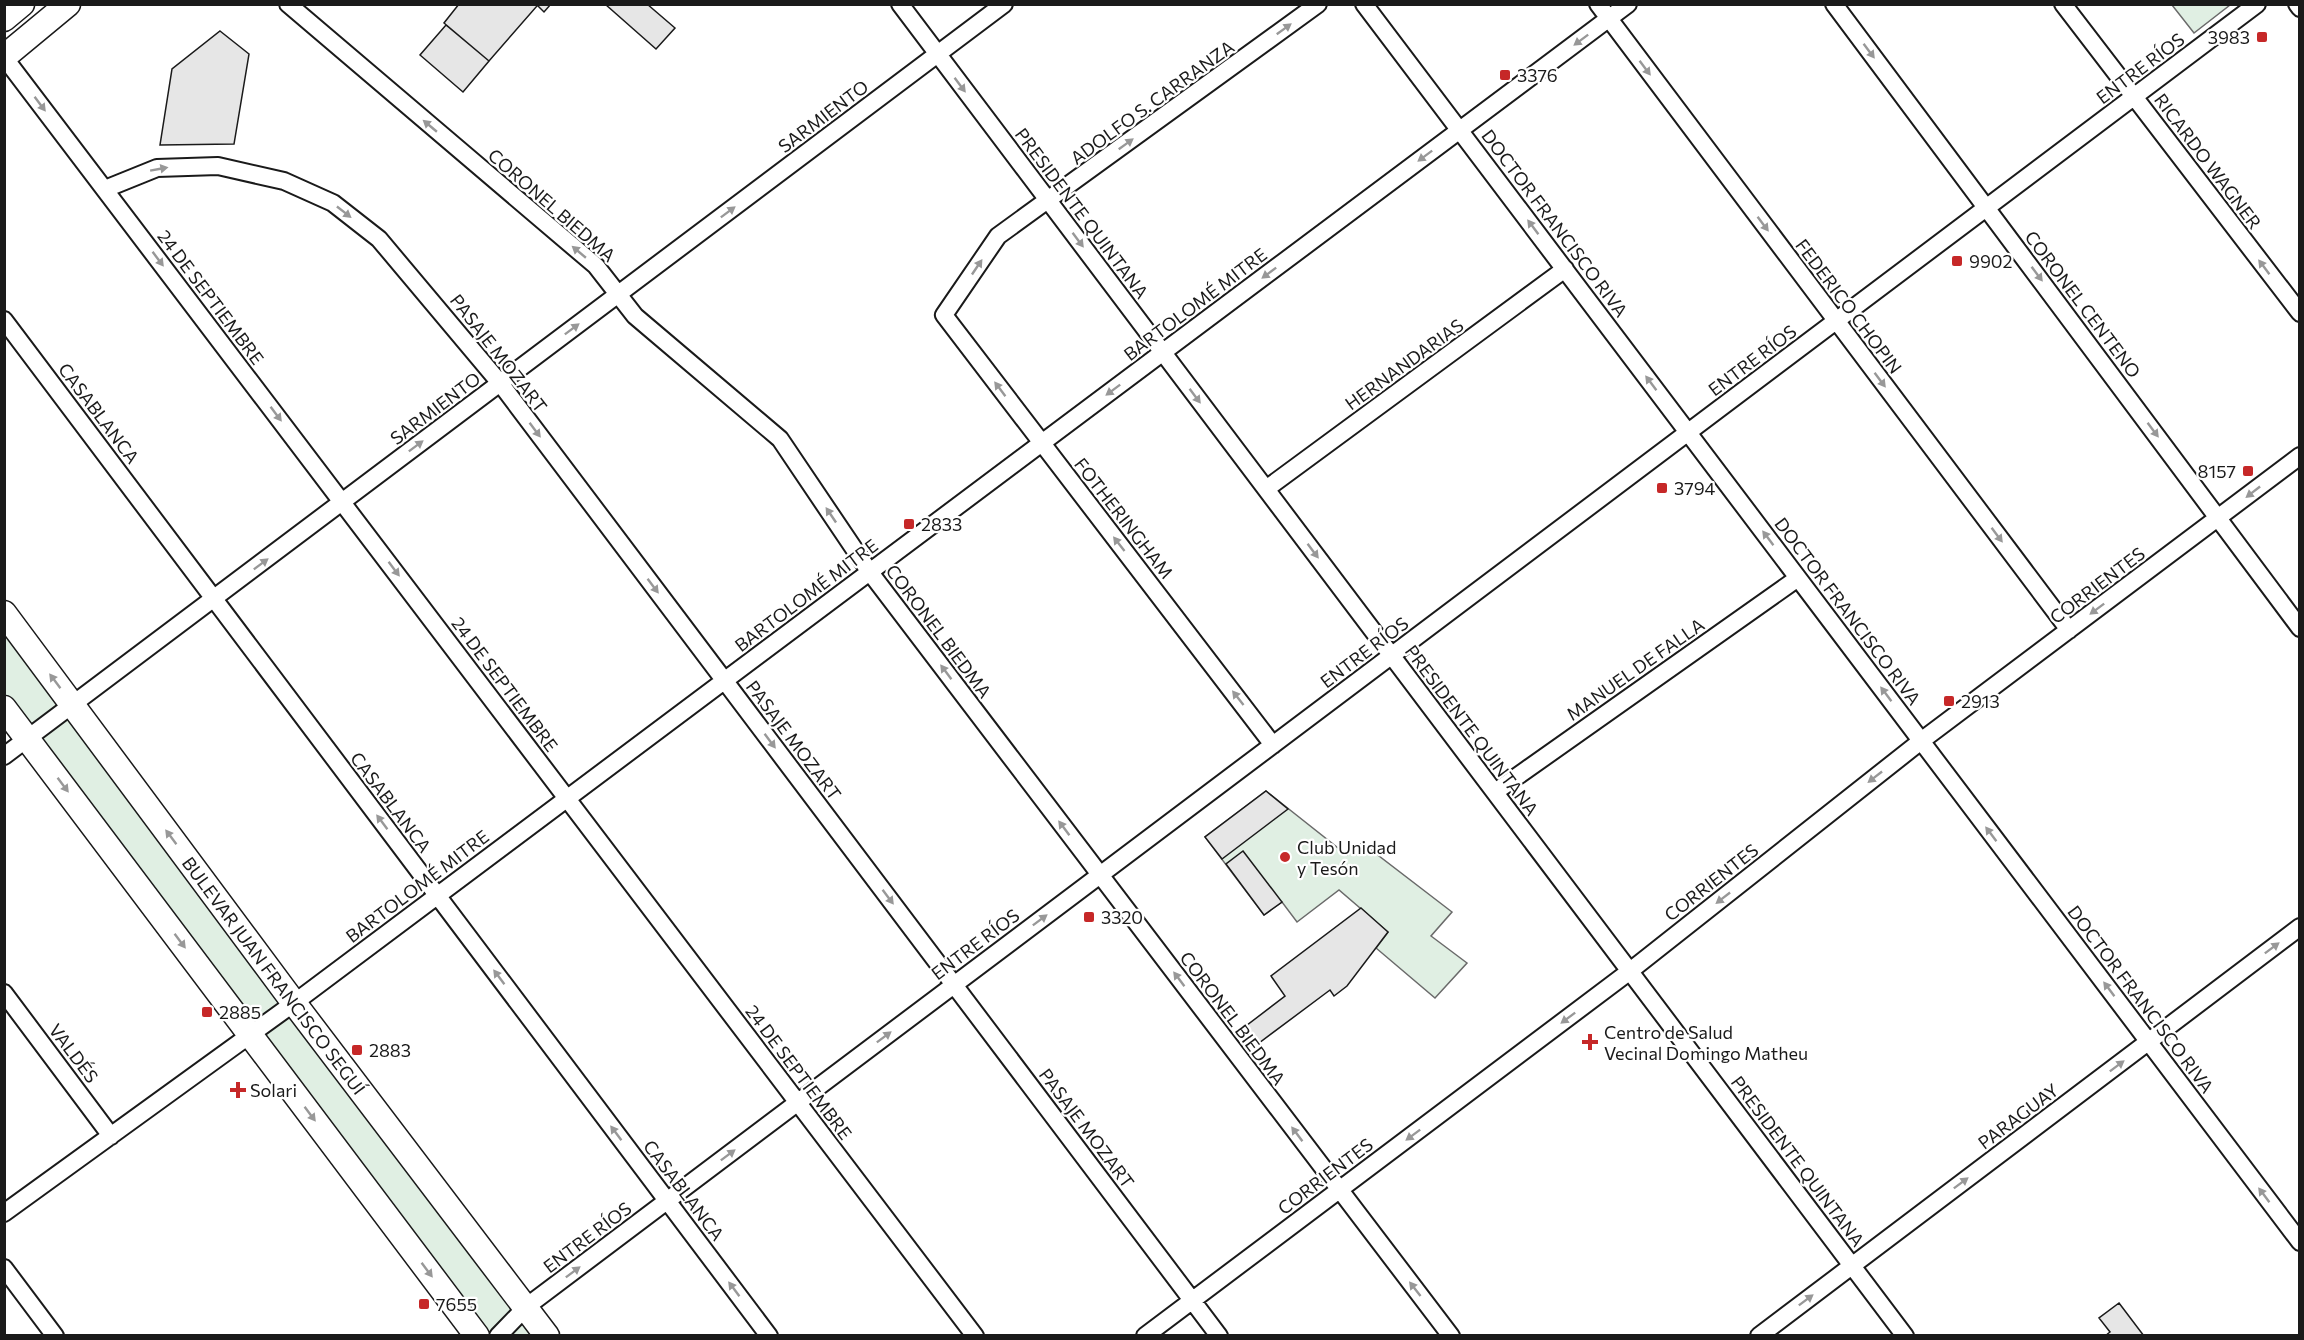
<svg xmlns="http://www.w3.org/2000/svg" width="2304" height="1340" font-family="Commissioner,sans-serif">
<rect width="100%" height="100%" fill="#fff"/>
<!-- green -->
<path fill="#e0efe3" stroke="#6a6a6a" stroke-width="1.5" d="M 2172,5 L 2230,5 L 2194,33 Z
M 5,613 L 547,1335 L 477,1335 L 5,708 Z
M 1266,791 L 1347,855 L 1362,843 L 1452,912 L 1431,936 L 1467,963 L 1435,998 L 1376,948 L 1388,932 L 1339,890 L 1297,922 L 1282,902 L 1264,915 L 1205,837 Z"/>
<!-- building -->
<path fill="#e6e6e6" stroke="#1a1a1a" stroke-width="1.5" d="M 459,4 L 536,4 L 537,6 L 489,61 L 444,23 Z
M 536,4 L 551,4 L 544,12 Z
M 605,4 L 647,4 L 675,28 L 656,49 Z
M 446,25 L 489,61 L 463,92 L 420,55 Z
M 220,31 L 249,54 L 234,144 L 160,145 L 172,69 Z
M 1266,791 L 1288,809 L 1222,859 L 1205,837 Z
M 1243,851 L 1282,902 L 1264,915 L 1226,864 Z
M 1361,908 L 1388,932 L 1347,986 L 1334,996 L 1330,990 L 1255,1046 L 1242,1029 L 1285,996 L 1271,976 Z
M 2119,1303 L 2144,1336 L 2105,1336 L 2110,1332 L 2099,1318 Z"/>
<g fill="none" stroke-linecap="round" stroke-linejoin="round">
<!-- minor casing -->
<g stroke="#1a1a1a" stroke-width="20">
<path id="minor" d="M 288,4 L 596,266 L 635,316 L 780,439 L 869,571 L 1451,1336
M 900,4 L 1905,1336
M 1364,4 L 2300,1242
M 1598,4 L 2069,630
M 1834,4 L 2300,628
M 2063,4 L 2300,313
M 2297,4 L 2300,8
M 4,57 L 975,1336
M 105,189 L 157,168 L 218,166 L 284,181 L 333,203 L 379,239 L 500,383 L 1219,1336
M 4,320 L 769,1336
M 1266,489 L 1565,269
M 1273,745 L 944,315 L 998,236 L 1318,4
M 4,756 L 1004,4
M 1495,792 L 1798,578
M 4,993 L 111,1136
M 4,1213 L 294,1003 L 1628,4
M 4,1268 L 55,1336
M 498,1336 L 526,1307 L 2257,4
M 1145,1336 L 1630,971 L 1921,741 L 2300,456
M 1759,1336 L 2300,927"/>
</g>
<!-- secondary casing -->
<g stroke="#1a1a1a" stroke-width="27">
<g id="secondary">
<path d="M 4,19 L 22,4"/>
<path d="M 4,57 L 68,4"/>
<path id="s1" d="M 4,613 L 294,1003 L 547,1336"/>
<path d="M 4,708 L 477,1336"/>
</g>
</g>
<!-- minor -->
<use href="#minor" stroke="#fff" stroke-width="16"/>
<!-- secondary -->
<use href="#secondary" stroke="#fff" stroke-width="24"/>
</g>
<!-- one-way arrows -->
<defs><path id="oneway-solid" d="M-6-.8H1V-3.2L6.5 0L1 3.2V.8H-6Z" transform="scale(1.5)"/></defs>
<g fill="#989898">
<use href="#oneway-solid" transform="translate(1284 29) rotate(-36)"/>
<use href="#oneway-solid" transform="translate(1581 40) rotate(143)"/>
<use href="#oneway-solid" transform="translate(1869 51) rotate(53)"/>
<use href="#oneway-solid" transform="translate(1645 68) rotate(53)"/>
<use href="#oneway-solid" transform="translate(960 85) rotate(53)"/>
<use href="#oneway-solid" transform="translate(40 104) rotate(53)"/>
<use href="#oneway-solid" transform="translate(430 126) rotate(-140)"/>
<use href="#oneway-solid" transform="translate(1126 144) rotate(-36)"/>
<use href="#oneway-solid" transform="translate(1425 156) rotate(143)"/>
<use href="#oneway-solid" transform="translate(159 169) rotate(-10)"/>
<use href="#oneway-solid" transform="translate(344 212) rotate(38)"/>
<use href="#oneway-solid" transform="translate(728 212) rotate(-37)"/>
<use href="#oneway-solid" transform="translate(1763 224) rotate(53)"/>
<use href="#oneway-solid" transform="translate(1533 227) rotate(-127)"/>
<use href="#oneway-solid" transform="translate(1078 240) rotate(53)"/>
<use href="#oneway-solid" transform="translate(579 252) rotate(-140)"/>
<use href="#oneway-solid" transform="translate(158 259) rotate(53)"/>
<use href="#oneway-solid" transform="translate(977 267) rotate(-56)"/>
<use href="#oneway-solid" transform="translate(2264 267) rotate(-127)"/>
<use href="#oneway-solid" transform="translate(1269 273) rotate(143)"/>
<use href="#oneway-solid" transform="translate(2037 274) rotate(53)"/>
<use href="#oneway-solid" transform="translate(572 329) rotate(-37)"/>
<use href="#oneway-solid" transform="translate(1880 380) rotate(53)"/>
<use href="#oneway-solid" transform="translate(1651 383) rotate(-127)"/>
<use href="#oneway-solid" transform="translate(1000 389) rotate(-127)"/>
<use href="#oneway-solid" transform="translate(1113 390) rotate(143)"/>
<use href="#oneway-solid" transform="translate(1195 396) rotate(53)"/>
<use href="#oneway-solid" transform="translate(276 414) rotate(53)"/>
<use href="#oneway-solid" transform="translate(535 430) rotate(53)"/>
<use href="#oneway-solid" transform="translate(2153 430) rotate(53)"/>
<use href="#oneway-solid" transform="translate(416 446) rotate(-37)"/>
<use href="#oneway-solid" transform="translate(2253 492) rotate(142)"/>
<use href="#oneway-solid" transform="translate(831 515) rotate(-124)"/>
<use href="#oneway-solid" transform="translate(1997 535) rotate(53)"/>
<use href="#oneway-solid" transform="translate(1768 538) rotate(-127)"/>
<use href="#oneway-solid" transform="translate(1119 544) rotate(-128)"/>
<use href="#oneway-solid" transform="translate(1313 551) rotate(53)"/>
<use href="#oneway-solid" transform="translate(261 564) rotate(-37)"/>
<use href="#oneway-solid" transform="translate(394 569) rotate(53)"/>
<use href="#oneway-solid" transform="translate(653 586) rotate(53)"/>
<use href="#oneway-solid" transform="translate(2097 609) rotate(143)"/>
<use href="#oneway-solid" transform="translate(946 672) rotate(-127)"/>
<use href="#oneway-solid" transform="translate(55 681) rotate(-127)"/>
<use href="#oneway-solid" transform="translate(1886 694) rotate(-127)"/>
<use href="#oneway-solid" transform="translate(1238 698) rotate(-128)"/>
<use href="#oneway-solid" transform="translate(770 741) rotate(53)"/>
<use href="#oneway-solid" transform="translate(1875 777) rotate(142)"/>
<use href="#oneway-solid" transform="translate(63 785) rotate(53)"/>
<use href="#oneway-solid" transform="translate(382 822) rotate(-127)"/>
<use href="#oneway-solid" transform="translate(1064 828) rotate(-127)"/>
<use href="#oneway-solid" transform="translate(1991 834) rotate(-127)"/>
<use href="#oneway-solid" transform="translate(171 837) rotate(-127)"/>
<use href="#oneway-solid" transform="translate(888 897) rotate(53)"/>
<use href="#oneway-solid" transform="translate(1723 898) rotate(142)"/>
<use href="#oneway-solid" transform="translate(1040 920) rotate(-37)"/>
<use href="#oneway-solid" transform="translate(180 941) rotate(53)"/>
<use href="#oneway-solid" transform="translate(2272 948) rotate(-37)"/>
<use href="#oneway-solid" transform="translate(499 977) rotate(-127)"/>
<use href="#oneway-solid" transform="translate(1179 979) rotate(-127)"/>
<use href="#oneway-solid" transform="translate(2109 989) rotate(-127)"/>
<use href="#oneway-solid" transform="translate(1568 1018) rotate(143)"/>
<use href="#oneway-solid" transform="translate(884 1037) rotate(-37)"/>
<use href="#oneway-solid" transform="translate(2117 1066) rotate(-37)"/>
<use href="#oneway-solid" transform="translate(310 1114) rotate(53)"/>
<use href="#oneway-solid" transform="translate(616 1133) rotate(-127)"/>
<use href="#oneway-solid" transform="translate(1297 1134) rotate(-127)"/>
<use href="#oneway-solid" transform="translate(1413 1135) rotate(143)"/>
<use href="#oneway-solid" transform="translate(728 1155) rotate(-37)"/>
<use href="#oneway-solid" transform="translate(1961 1183) rotate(-37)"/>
<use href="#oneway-solid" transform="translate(2264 1195) rotate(-127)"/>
<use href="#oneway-solid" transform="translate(427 1270) rotate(53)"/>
<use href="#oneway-solid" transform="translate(573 1272) rotate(-37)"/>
<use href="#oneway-solid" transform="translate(734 1289) rotate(-127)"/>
<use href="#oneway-solid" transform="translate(1415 1289) rotate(-128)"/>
<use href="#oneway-solid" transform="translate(1806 1300) rotate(-37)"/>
</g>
<!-- markers -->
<g fill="#c62828" stroke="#fff" stroke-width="2">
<rect x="2256" y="31" width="12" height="12" rx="3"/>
<rect x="1499" y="69" width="12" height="12" rx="3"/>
<rect x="1951" y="255" width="12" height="12" rx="3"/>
<rect x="2242" y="465" width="12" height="12" rx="3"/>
<rect x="1656" y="482" width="12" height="12" rx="3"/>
<rect x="903" y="518" width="12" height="12" rx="3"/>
<rect x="1943" y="695" width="12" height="12" rx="3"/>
<circle cx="1285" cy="857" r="6"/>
<rect x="1083" y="911" width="12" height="12" rx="3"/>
<rect x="201" y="1006" width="12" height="12" rx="3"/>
<path d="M1587 1033h6v6h6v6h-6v6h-6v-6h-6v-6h6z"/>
<rect x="351" y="1044" width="12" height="12" rx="3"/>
<path d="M235 1081h6v6h6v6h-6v6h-6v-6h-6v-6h6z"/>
<rect x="418" y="1298" width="12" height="12" rx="3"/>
</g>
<g text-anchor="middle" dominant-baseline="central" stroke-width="4.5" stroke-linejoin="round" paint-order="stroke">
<!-- poi labels -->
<g font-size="18" fill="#1a1a1a" stroke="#fff" text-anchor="start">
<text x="2250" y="37" text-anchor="end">3983</text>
<text x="1517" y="75">3376</text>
<text x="1969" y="261">9902</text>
<text x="2236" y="471" text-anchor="end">8157</text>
<text x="1674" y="488">3794</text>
<text x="921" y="524">2833</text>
<text x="1961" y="701">2913</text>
<text x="1297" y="847">Club Unidad<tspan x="1297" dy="21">y Tesón</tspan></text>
<text x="1101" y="917">3320</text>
<text x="219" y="1012">2885</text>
<text x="1604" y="1032">Centro de Salud<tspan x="1604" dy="21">Vecinal Domingo Matheu</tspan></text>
<text x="369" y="1050">2883</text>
<text x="250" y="1090">Solari</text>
<text x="436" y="1304">7655</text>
</g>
<!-- street labels -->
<g font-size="18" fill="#1a1a1a" stroke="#fff">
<text transform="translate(2140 68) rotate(-37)">ENTRE RÍOS</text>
<text transform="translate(1152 102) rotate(-36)">ADOLFO S. CARRANZA</text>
<text transform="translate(823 116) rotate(-37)">SARMIENTO</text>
<text transform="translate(2208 161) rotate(53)">RICARDO WAGNER</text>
<text transform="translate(552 205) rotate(41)">CORONEL BIEDMA</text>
<text transform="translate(1082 213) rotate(53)">PRESIDENTE QUINTANA</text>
<text transform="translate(1555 223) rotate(53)">DOCTOR FRANCISCO RIVA</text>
<text transform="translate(211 297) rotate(53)">24 DE SEPTIEMBRE</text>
<text transform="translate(1195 304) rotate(-37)">BARTOLOMÉ MITRE</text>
<text transform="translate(2083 304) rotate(53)">CORONEL CENTENO</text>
<text transform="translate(1849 306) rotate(53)">FEDERICO CHOPIN</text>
<text transform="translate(499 353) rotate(52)">PASAJE MOZART</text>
<text transform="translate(1752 360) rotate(-37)">ENTRE RÍOS</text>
<text transform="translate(1404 364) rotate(-36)">HERNANDARIAS</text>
<text transform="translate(435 408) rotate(-37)">SARMIENTO</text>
<text transform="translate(99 413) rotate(53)">CASABLANCA</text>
<text transform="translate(1124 518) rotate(52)">FOTHERINGHAM</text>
<text transform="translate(2097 585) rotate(-37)">CORRIENTES</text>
<text transform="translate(806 595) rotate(-37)">BARTOLOMÉ MITRE</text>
<text transform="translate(1848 611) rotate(53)">DOCTOR FRANCISCO RIVA</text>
<text transform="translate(939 631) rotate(53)">CORONEL BIEDMA</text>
<text transform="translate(1364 652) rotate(-37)">ENTRE RÍOS</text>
<text transform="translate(1635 669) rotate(-35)">MANUEL DE FALLA</text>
<text transform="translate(505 684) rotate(53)">24 DE SEPTIEMBRE</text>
<text transform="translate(1472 730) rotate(53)">PRESIDENTE QUINTANA</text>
<text transform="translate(794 740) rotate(53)">PASAJE MOZART</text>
<text transform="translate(391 802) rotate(53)">CASABLANCA</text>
<text transform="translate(1711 882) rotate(-38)">CORRIENTES</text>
<text transform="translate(417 886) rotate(-37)">BARTOLOMÉ MITRE</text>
<text transform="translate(975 944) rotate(-37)">ENTRE RÍOS</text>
<text stroke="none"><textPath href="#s1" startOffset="452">BULEVAR JUAN FRANCISCO SEGUÍ</textPath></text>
<text transform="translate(2141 999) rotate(53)">DOCTOR FRANCISCO RIVA</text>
<text transform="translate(1233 1018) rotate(53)">CORONEL BIEDMA</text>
<text transform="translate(74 1053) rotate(53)">VALDÉS</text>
<text transform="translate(799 1072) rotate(53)">24 DE SEPTIEMBRE</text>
<text transform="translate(2018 1116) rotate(-37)">PARAGUAY</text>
<text transform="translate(1087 1128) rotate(53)">PASAJE MOZART</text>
<text transform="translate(1798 1161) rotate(53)">PRESIDENTE QUINTANA</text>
<text transform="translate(1325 1176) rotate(-37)">CORRIENTES</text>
<text transform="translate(684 1190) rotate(53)">CASABLANCA</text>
<text transform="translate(587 1237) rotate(-37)">ENTRE RÍOS</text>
</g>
</g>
<!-- border -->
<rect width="2304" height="1340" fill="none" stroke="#1a1a1a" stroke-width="12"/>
</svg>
